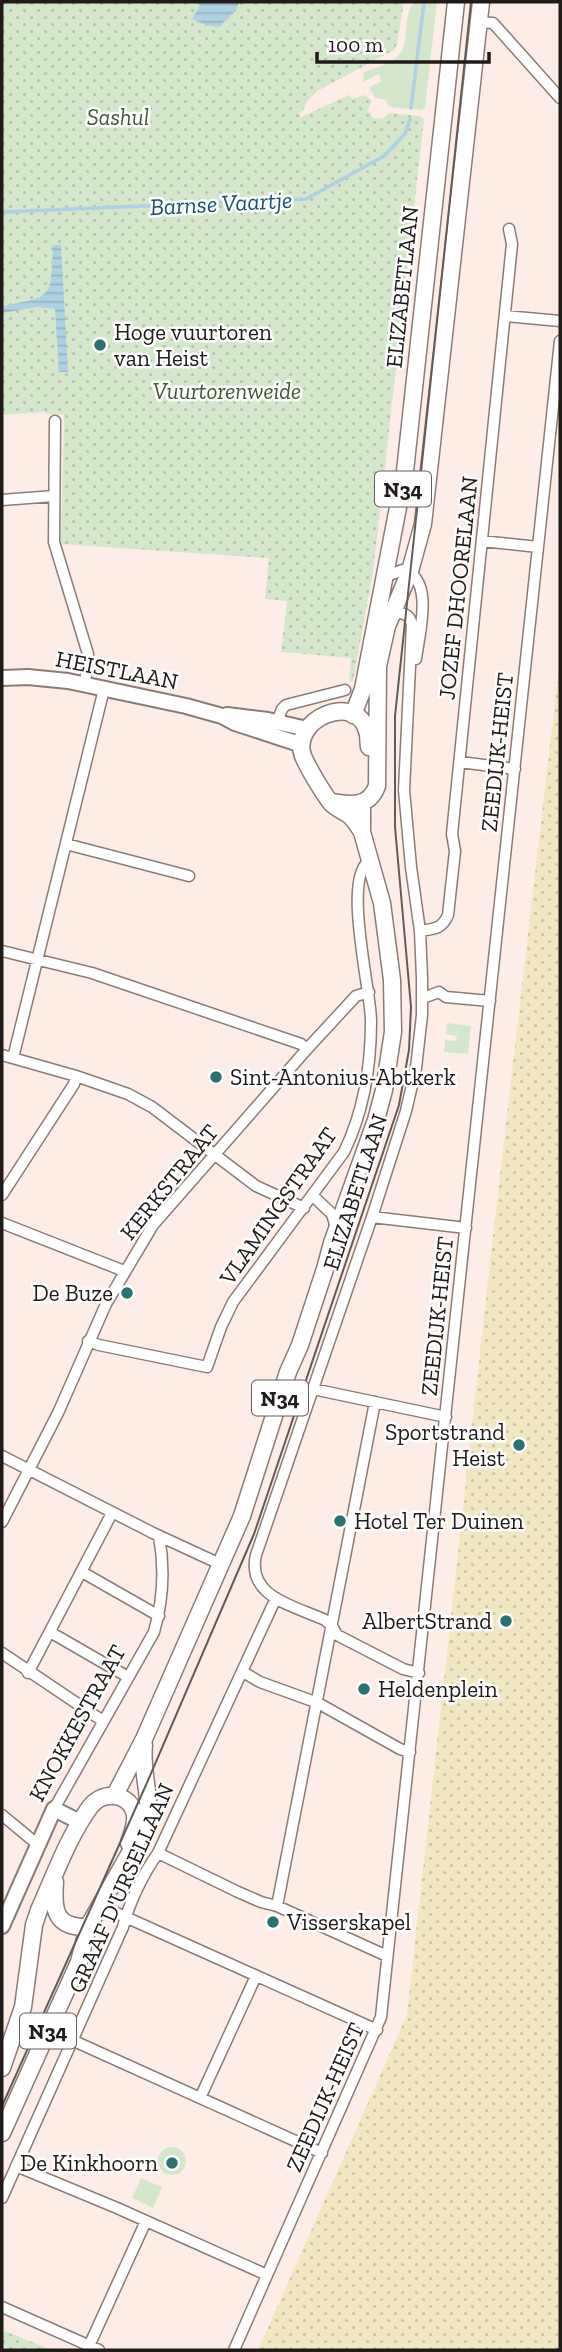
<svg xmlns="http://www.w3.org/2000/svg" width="562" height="2352" font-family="'Zilla Slab',serif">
<defs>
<pattern id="sand-dots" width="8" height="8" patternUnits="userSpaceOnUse" patternTransform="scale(1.75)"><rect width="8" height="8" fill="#f1e7c2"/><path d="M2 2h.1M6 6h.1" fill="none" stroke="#cec6a6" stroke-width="1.8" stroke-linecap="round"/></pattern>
<pattern id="park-dots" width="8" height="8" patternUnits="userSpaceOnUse" patternTransform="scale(1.75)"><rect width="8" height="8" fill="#d4e7cb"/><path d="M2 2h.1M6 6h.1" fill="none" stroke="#b6c6ae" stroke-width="1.8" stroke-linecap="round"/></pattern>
<pattern id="water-rules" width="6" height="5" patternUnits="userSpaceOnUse" patternTransform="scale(1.75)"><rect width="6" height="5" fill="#aed1e3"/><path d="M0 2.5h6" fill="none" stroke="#95b3c2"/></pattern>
</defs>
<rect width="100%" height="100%" fill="#feede6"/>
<!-- grass -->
<path fill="#d4e7cb" d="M 414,2 L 437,2 L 425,108 L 421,110 L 389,107 L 386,100 L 375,98 L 369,87 L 381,82 L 379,74 L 363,82 L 364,72 C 375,68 391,63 399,55 C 410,43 402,17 414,2 Z
M 447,1023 L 471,1026 L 468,1054 L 444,1052 L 445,1040 L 456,1041 L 457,1036 L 446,1034 Z
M158 2161a14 14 0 1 1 28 0a14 14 0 1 1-28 0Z
M 141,2178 L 162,2187 L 153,2208 L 132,2198 Z"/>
<!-- sand -->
<path fill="url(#sand-dots)" d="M 560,659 L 560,2350 L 258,2350 L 407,2015 L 494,1227 Z"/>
<!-- park -->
<path fill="url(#park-dots)" d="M 2,2 L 404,2 L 397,44 L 394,50 L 317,91 L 307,101 L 303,111 L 299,113 L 301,117 L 349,95 L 352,99 L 364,95 L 372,100 L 368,110 L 374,119 L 384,118 L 389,113 L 420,116 L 424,119 L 373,572 L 353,681 L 349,681 L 351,658 L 281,652 L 287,601 L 265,599 L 269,558 L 61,544 L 64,415 L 47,414 L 44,412 L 2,415 Z
M 2,2330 L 52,2350 L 2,2350 Z"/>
<!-- water -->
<path fill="url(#water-rules)" d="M 202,2 L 240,2 L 235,11 L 219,27 L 205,25 L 192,19 Z
M 53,245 L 61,245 L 68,372 L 59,372 L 55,309 L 37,307 L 2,313 L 3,306 C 56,296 50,297 53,245 Z"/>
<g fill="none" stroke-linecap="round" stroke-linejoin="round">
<!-- stream -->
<path stroke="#aed1e3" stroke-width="3.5" d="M 411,108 L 424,2
M 2,212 L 306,199 L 384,156 L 405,134 L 410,119"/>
<!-- street casing -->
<g stroke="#8b7c76" stroke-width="13">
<path id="street" d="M 479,22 L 493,23 L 560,98
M 505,316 L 560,321
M 55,421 L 54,542 L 88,654 L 85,684
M 2,500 L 54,496
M 482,541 L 538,547
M 386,576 L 403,570 C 435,578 419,634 416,659
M 392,615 C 402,611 410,614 412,625 L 404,790 L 411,867 L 420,931 L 422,978 L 422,1015 L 416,1068 L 406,1111 L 372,1217 L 256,1555 C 246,1597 295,1606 325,1620 L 332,1626 L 337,1635 L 403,1669 L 419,1673
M 277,722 L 282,709 L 286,705 L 345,690
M 460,762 L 515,769
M 66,844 L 189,876
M 420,931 C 434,929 442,929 448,915 L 455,851 L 452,834 L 512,244 L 509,229
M 2,951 L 92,973 L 301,1044 L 307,1049
M 423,998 L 439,992 L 446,997 L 490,1001
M 2,1055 L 76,1076 L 128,1094 L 152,1107 L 256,1186 L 304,1208
M 13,1058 L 104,689
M 2,1195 L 74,1084 L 76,1076
M 313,1196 L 332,1214 L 336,1228
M 372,1217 L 466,1228
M 2,1223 L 124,1271
M 88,1341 L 99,1345 L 207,1367 L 221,1327 L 233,1302 L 344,1152 C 364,1111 371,1067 371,1021 C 371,990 341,873 371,860
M 313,1389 L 446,1417
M 2,1456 L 153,1533 L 220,1564
M 2,1522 L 58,1413 L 106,1304 L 153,1225 L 307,1049 L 356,996 L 369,992
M 82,1572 L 159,1616
M 50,1632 L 128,1677
M 2,1653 L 103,1721
M 243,1672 L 260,1682 L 318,1703 L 400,1749 L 410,1752
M 28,1673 L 112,1513
M 54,1809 L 154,1632 C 163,1601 165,1569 159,1536
M 2,1815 L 37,1844
M 158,1853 L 238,1892 L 261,1902 L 277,1906 L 387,1956
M 101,1906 L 377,2030
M 277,1906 L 375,1402
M 74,2041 L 322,2153
M 200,2098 L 256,1976
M 16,2166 L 117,2208 L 267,2275
M 2,2198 L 123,1927 C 129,1903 143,1874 158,1853 L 276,1598
M 2,2307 L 99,2350
M 89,2346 L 146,2221
M 234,2350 L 381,2017 L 560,341"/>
</g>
<!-- secondary casing -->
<g stroke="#8b7c76" stroke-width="18">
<path id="secondary" d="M 2,678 L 28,677 L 68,681 L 186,706 L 222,716 L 235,723 L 302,745
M 227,715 L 268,720 L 307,729
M 2,1926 L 54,1809 L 80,1822"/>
</g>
<!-- primary casing -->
<g stroke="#8b7c76" stroke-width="19">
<path id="primary" d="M 353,715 L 363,689 L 405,471 L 456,2
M 331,802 C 350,805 369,808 377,786 L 378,666 L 387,626 L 410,571 L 423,524 L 481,2
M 362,832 C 358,826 354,819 349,815 C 343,811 336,808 331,803 C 323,793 308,768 303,756 C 290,719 356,691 367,731 C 369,736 368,742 369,747
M 115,1795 L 144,1739 L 242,1516 L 288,1372 L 300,1345 L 325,1269 L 332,1243 L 376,1120 L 384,1090 L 393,1032 L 392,980 L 382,903 L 362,832 L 362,803
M 55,1882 C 53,1909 54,1928 88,1927
M 2,2068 L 23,2007 L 34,1925 L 39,1910 C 54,1877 68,1837 90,1807 C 101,1792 126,1791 134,1811 C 138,1821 132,1833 129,1843
M 2,2133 L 79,1962 L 88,1927 L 148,1821 C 151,1795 141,1771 144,1745"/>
</g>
<!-- street -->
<use href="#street" stroke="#fff" stroke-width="10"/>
<!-- secondary -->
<use href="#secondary" stroke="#fff" stroke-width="14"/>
<!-- primary -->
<use href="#primary" stroke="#fff" stroke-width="16"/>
<!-- tram -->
<path stroke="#645b57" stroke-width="2" d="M 2,2106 L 146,1785 L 254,1534 L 399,1105 L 409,1050 L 411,1007 L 395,827 L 395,716 L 471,2"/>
</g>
<!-- markers -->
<g fill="#287372" stroke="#fefefe" stroke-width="2.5">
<circle cx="100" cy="345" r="7"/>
<circle cx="216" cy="1077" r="7"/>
<circle cx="127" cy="1293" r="7"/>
<circle cx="519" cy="1445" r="7"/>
<circle cx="340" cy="1521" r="7"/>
<circle cx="506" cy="1621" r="7"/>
<circle cx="364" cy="1689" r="7"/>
<circle cx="273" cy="1922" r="7"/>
<circle cx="172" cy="2163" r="7"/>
</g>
<g text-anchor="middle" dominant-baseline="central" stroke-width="5" stroke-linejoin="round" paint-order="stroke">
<!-- shield labels -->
<g fill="#fefefe" stroke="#635e5d" stroke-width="2">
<rect x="375" y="471.5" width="56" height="35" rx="5"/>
<rect x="252" y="1380.5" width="56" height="35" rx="5"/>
<rect x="20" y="2013.5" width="56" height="35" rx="5"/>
</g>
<g font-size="21" font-weight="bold" fill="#201a18">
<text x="403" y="489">N34</text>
<text x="280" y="1398">N34</text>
<text x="48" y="2031">N34</text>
</g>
<!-- park labels -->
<g font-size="23" font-style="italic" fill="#3d5a2f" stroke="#fefefe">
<text x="118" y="117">Sashul</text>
<text x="227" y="391">Vuurtorenweide</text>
</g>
<!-- street labels -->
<g font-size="23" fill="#201a18" stroke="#fefefe">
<text transform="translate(402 287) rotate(-84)">ELIZABETLAAN</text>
<text transform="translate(458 588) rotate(-84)">JOZEF DHOORELAAN</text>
<text transform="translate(117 670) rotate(11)">HEISTLAAN</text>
<text transform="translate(497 752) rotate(-84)">ZEEDIJK-HEIST</text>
<text transform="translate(169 1182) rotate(-51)">KERKSTRAAT</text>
<text transform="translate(355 1192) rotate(-72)">ELIZABETLAAN</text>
<text transform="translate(278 1206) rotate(-55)">VLAMINGSTRAAT</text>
<text transform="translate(437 1316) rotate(-84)">ZEEDIJK-HEIST</text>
<text transform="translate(77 1723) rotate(-61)">KNOKKESTRAAT</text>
<text transform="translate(121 1888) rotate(-66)">GRAAF D'URSELLAAN</text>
<text transform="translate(325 2097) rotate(-66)">ZEEDIJK-HEIST</text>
</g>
<!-- poi labels -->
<g font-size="23" fill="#201a18" stroke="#fefefe" text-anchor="start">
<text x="114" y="332">Hoge vuurtoren<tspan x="114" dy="26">van Heist</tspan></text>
<text x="230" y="1077">Sint-Antonius-Abtkerk</text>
<text x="113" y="1293" text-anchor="end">De Buze</text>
<text x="505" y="1432" text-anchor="end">Sportstrand<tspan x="505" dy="26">Heist</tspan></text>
<text x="354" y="1521">Hotel Ter Duinen</text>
<text x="492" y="1621" text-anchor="end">AlbertStrand</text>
<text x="378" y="1689">Heldenplein</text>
<text x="287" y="1922">Visserskapel</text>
<text x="158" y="2163" text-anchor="end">De Kinkhoorn</text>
</g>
<!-- water labels -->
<g font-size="24" font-style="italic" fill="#15556f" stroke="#fefefe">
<text transform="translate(221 203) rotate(-3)">Barnse Vaartje</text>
</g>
</g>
<!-- border -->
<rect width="562" height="2352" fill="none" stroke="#201a18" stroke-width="7"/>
<!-- scale -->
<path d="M317 52v10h172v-10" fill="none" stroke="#201a18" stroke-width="3.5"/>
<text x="328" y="52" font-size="21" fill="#201a18" stroke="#fefefe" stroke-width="5" paint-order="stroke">100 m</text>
</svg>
